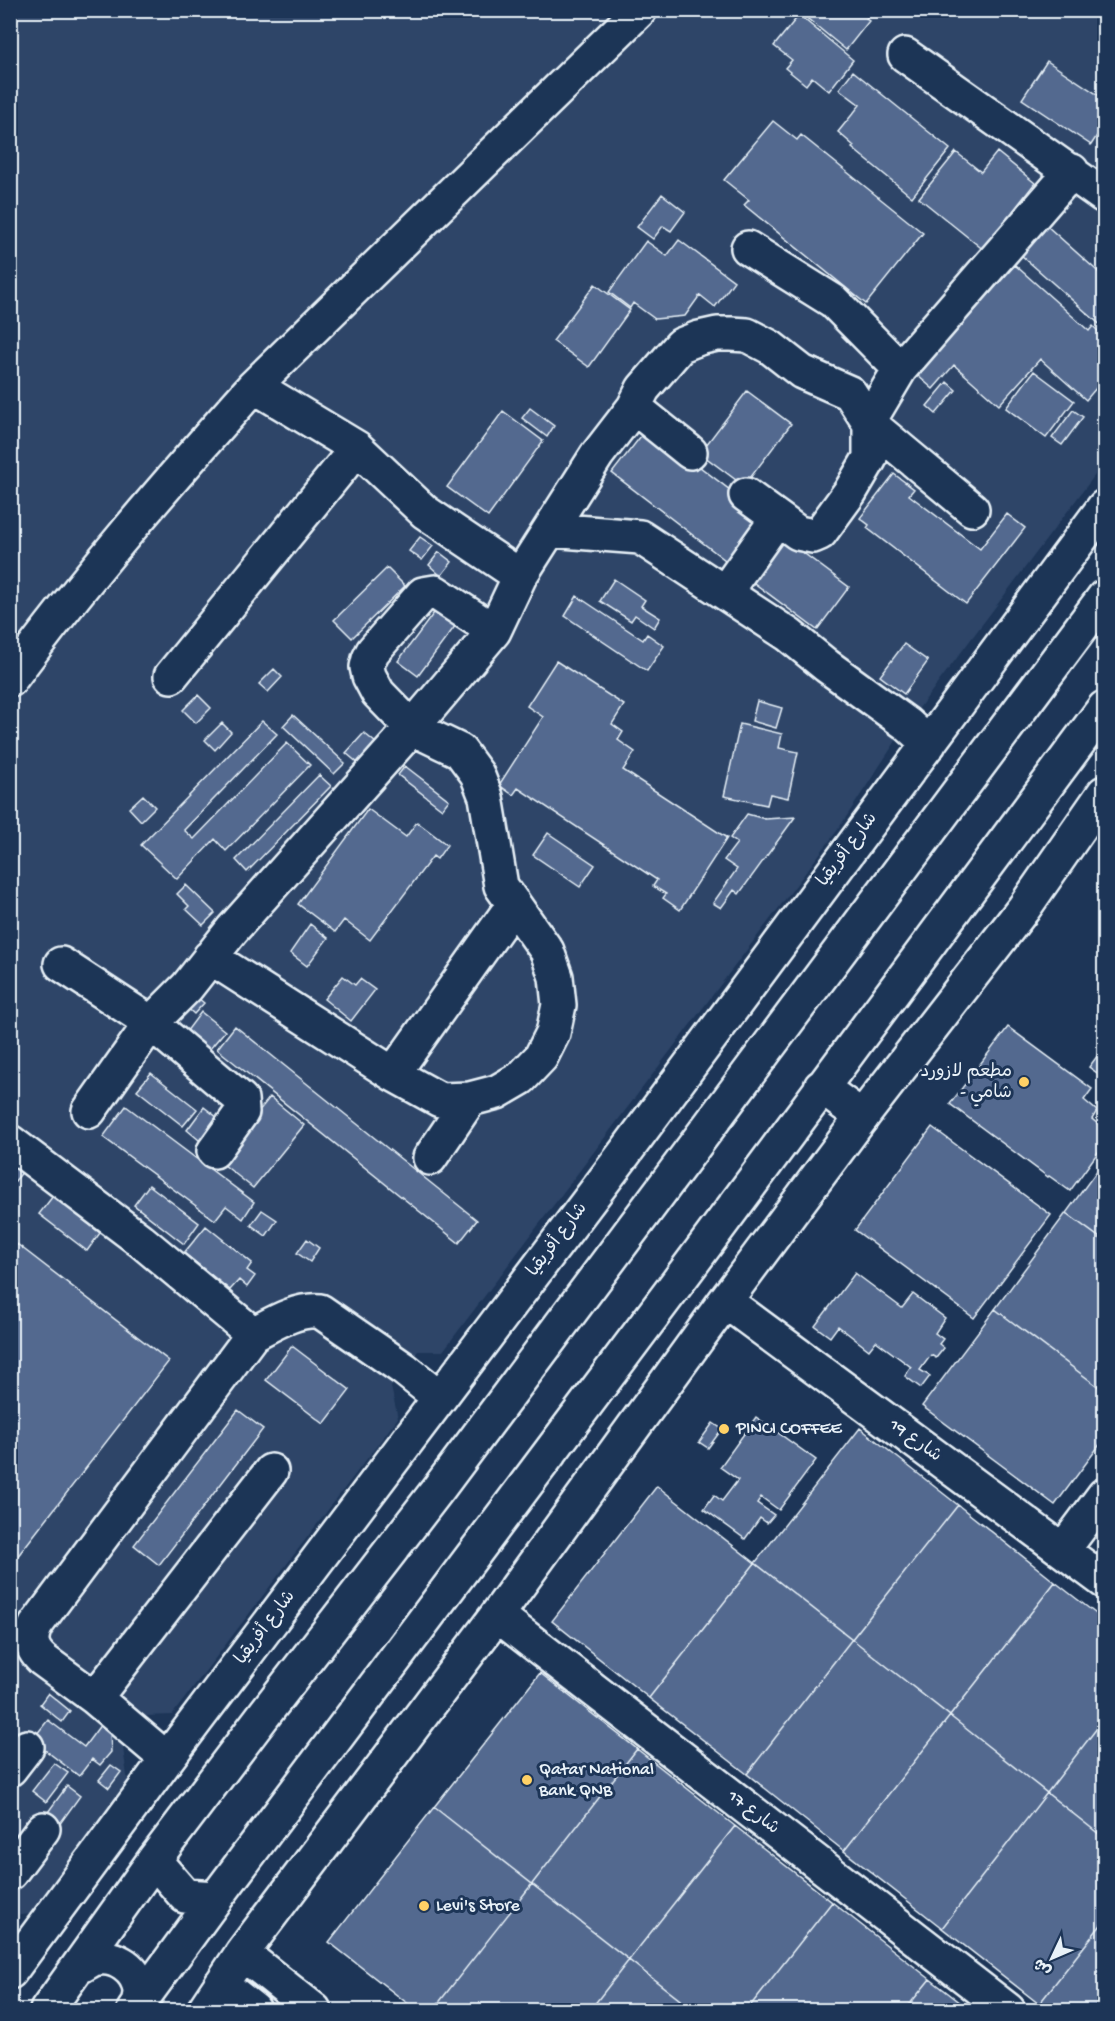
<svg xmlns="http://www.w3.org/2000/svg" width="1115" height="2021" font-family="'Gochi Hand','Playpen Sans Arabic',sans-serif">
<rect width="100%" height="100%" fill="#1d3557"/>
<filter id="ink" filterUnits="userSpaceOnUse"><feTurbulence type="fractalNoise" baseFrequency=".0167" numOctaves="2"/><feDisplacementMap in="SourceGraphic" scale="12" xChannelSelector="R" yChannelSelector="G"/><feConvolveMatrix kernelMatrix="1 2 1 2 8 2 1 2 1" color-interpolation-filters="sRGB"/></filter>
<g filter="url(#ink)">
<!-- built -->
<path fill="#2d4568" d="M 10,11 L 1104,11 L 1104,463 L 907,724 L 837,831 L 443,1351 L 418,1351 L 404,1369 L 391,1387 L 398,1418 L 172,1715 L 145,1716 L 123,1748 L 128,1783 L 31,1914 L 11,1916 Z"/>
<!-- building -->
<path fill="#52698f" stroke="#e8f1f8" stroke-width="1.5" d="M 804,10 L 872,10 L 866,19 L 869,21 L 846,50 L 802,14 Z
M 799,15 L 853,60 L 829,91 L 812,77 L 806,85 L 785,68 L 792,60 L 774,46 Z
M 1047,61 L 1104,99 L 1104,125 L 1091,145 L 1022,99 Z
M 853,71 L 950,149 L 912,197 L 852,148 L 854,146 L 838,132 L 860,105 L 839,89 Z
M 773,121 L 797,140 L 801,135 L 923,233 L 866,304 L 744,205 L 749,200 L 724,180 Z
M 956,152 L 981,172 L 997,152 L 1035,183 L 1013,211 L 1021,217 L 990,255 L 919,198 Z
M 662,194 L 685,212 L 671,231 L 663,226 L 653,239 L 637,227 Z
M 1047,226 L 1104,277 L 1104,328 L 1021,255 Z
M 679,240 L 734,281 L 715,307 L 700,295 L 685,316 L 655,319 L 633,303 L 630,308 L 609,292 L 646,241 L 667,256 Z
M 1015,265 L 1089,331 L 1093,326 L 1104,337 L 1104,383 L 1102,381 L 1086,400 L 1040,359 L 999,405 L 954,365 L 933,389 L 917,375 Z
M 595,284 L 630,310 L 589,367 L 553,341 Z
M 1034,371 L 1074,401 L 1046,438 L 1006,408 Z
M 947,382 L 956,390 L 936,414 L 927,406 Z
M 747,391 L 791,424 L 744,486 L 700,453 Z
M 530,408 L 554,426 L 547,437 L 522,418 Z
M 1073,410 L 1083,417 L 1062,445 L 1052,438 Z
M 503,411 L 543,441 L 488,517 L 447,487 Z
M 648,427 L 765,517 L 729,563 L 612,473 Z
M 894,474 L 914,489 L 909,495 L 980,549 L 1007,514 L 1025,528 L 966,604 L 867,528 L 869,525 L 860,518 Z
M 420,537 L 433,546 L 422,560 L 409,551 Z
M 782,537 L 849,587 L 817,630 L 750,580 Z
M 439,552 L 452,562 L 441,576 L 429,565 Z
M 387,568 L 405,586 L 352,638 L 334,620 Z
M 614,579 L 645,600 L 641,606 L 660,618 L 654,628 L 635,615 L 631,621 L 600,601 Z
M 577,596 L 643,640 L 647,634 L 664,646 L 647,671 L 565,616 Z
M 439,606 L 459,621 L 418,676 L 398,661 Z
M 904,644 L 928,661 L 904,694 L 880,676 Z
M 556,661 L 624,705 L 612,724 L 623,732 L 618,740 L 635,752 L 623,770 L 727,838 L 680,910 L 663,898 L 666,894 L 653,886 L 657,880 L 518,788 L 513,795 L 499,785 L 543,717 L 527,706 Z
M 274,669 L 282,677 L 268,692 L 259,684 Z
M 198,695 L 211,708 L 196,723 L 183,710 Z
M 757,701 L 782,708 L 776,728 L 752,721 Z
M 293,715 L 345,763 L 334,774 L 283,726 Z
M 262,721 L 277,734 L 184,830 L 194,839 L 287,743 L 310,765 L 226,851 L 215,839 L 177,879 L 141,845 Z
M 222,723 L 231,732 L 215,750 L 205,740 Z
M 740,724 L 782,734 L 779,748 L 798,752 L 788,798 L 770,794 L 767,805 L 724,796 Z
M 364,733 L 376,743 L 359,764 L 346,753 Z
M 405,766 L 449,800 L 442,809 L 398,775 Z
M 319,775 L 331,786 L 247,872 L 236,860 Z
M 143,795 L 155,807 L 141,821 L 129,808 Z
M 368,809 L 406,837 L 417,822 L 447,845 L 437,859 L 433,856 L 370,940 L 344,920 L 335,932 L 298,904 Z
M 747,814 L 765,819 L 795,817 L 739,894 L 734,890 L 721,908 L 713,903 L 737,869 L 724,860 L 737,843 L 730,838 Z
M 548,833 L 595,865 L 580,887 L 533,855 Z
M 186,885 L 215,913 L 203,925 L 186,909 L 189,906 L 177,894 Z
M 310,924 L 328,938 L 307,966 L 290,953 Z
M 343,976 L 355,985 L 360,979 L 375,990 L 351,1021 L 324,999 Z
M 193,994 L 204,1003 L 194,1014 L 184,1005 Z
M 201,1012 L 225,1031 L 209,1050 L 186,1032 Z
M 235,1026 L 477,1220 L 459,1243 L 217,1049 Z
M 1008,1027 L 1092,1089 L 1084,1100 L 1097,1111 L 1092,1119 L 1104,1129 L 1104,1144 L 1070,1191 L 1049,1176 L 1048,1177 L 950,1104 Z
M 1104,1047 L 1104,1078 L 1089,1067 Z
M 151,1073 L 197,1109 L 183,1126 L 137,1090 Z
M 270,1097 L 304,1125 L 253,1188 L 219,1161 Z
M 126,1106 L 254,1202 L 243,1219 L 226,1206 L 215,1220 L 103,1137 Z
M 204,1107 L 223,1122 L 205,1145 L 187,1130 Z
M 932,1127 L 1051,1215 L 974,1318 L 855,1230 Z
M 10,1158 L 25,1169 L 10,1187 Z
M 1104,1161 L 1104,1241 L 1066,1213 Z
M 149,1185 L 199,1223 L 184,1244 L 134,1205 Z
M 53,1196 L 100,1233 L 87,1251 L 39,1214 Z
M 262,1210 L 277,1220 L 266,1236 L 251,1225 Z
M 1066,1213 L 1104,1241 L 1104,1391 L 995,1309 Z
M 206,1226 L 252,1263 L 247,1270 L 255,1276 L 247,1287 L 239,1280 L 230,1290 L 184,1253 Z
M 307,1239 L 319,1248 L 310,1262 L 297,1253 Z
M 17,1244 L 169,1361 L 10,1566 L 10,1253 Z
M 855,1273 L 902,1308 L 913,1294 L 945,1318 L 935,1333 L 943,1339 L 939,1344 L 944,1348 L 936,1358 L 931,1355 L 920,1370 L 930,1376 L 921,1388 L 905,1376 L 911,1367 L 876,1341 L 869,1350 L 838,1326 L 830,1337 L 815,1326 Z
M 995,1309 L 1104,1391 L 1104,1439 L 1055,1505 L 922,1406 Z
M 292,1346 L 350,1390 L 324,1424 L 266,1380 Z
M 238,1410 L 263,1429 L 159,1565 L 134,1545 Z
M 756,1417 L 816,1460 L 779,1510 L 761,1497 L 757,1503 L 774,1515 L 767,1523 L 760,1518 L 745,1539 L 704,1509 L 714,1495 L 722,1501 L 738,1480 L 720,1467 Z
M 713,1423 L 722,1429 L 708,1448 L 699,1442 Z
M 860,1428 L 958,1505 L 852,1639 L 755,1563 Z
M 657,1486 L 755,1563 L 649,1698 L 552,1621 Z
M 958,1505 L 1055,1582 L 950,1716 L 852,1639 Z
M 755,1563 L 852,1639 L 747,1774 L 649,1698 Z
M 1055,1582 L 1104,1620 L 1104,1719 L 1047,1793 L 950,1716 Z
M 852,1639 L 950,1716 L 844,1851 L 747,1774 Z
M 540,1673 L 637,1749 L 532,1884 L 434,1807 Z
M 48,1693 L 70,1711 L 62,1722 L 40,1704 Z
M 950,1716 L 1047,1793 L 942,1928 L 844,1851 Z
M 1104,1719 L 1104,1838 L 1047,1793 Z
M 48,1720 L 84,1747 L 101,1724 L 110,1731 L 111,1752 L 100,1765 L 92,1759 L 79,1776 L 32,1740 Z
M 637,1749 L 735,1826 L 629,1960 L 532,1884 Z
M 54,1763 L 68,1773 L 46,1802 L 32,1791 Z
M 111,1765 L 121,1772 L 109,1788 L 99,1780 Z
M 67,1786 L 80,1796 L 17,1883 L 10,1864 Z
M 1047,1793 L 1104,1838 L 1104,1921 L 1039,2004 L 942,1928 Z
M 434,1807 L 532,1884 L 433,2010 L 416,2010 L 329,1942 Z
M 735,1826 L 832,1902 L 747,2010 L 693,2010 L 629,1960 Z
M 532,1884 L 629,1960 L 590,2010 L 433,2010 Z
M 832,1902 L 930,1979 L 905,2010 L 747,2010 Z
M 1104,1921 L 1104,2010 L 1048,2010 L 1039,2004 Z
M 629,1960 L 693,2010 L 590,2010 Z
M 930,1979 L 970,2010 L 905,2010 Z"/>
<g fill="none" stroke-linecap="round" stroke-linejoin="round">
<!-- minor casing -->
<g stroke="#e8f1f8" stroke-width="38">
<path id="minor" d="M 905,55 L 1104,196
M 748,248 L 833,301 L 900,369
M 254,386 L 357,448 L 425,512 L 520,576
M 634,407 L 690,452
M 746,495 L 798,533 L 813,536 L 820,533 L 850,492 L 870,458 L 870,424 L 875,411 L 900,369 L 1072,171
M 550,530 L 640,537 L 789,635 L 827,666 L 907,724 L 929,744
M 725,592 L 777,519
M 171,676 L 357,448
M 10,680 C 85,578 169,481 254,386 L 640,10
M 210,957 L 393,1074 L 440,1100 L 470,1099 L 497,1092 L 521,1078 L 541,1057 L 553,1033 L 559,1005 L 556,977 L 547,951 L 501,886 L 486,797 L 477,774 L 460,751 L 412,728 L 378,693 L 369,676 L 367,667 L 369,659 L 373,651 L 423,594 L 435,592 L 494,631
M 61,964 L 151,1023 L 241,1099 L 242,1112 L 214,1151
M 393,1074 L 514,904
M 89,1111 L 151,1023 L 187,987 L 232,930 L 412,728 L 494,631 L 520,576 L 597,455 L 634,407 L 643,389 L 681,345 L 699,338 L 717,334 L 731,334 L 747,335 L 770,347 L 802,372 L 850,393 L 870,424 L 972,509
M 10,1142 L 140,1240 L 253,1334
M 430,1158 L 470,1099
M 725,1301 L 1104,1581
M 1063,1550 L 1104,1495
M 497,1615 L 1008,2010
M 95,1698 L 271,1471
M 167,1759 L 95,1698 L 43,1660 C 31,1649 29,1639 36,1625 L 253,1334 C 274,1323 296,1309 320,1311 L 404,1369 L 439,1397
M 10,1769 L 27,1747
M 10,1873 L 43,1829
M 242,1953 L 314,2010
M 10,1972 L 167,1759 L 624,1154 L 1104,507
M 221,1984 L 254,2010
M 204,2010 L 242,1953 L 497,1615 L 725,1301 L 862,1117 L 1024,908 L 1104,793"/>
</g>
<!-- highway casing -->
<g stroke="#e8f1f8" stroke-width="38">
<path id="highway" d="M 821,1087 L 862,1117
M 154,1860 L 185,1896 L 216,1898
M 81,1966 C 85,1964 90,1960 94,1959 C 115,1953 139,1970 140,1992 C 140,1997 138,2002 137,2007
M 47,2010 L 154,1860 L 266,1712 L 439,1488 L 1104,597
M 134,2010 L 216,1898 L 692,1263 L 1104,708"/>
</g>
<!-- minor -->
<use href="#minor" stroke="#1d3557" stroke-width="33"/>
<!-- highway -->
<use href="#highway" stroke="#1d3557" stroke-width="33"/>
</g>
</g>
<!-- markers -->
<g fill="#ffd166" stroke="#1d3557" stroke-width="2">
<circle cx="1024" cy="1082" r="6"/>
<circle cx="724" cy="1429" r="6"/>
<circle cx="527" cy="1780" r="6"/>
<circle cx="424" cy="1906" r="6"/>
</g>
<g text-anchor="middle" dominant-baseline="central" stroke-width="6" stroke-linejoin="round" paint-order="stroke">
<!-- street labels -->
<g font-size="18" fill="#e8f1f8" stroke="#1d3557">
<text transform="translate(848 850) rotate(-53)">شارع أفريقيا</text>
<text transform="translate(558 1240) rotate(-53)">شارع أفريقيا</text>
<text transform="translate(915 1441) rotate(36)">شارع 19</text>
<text transform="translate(266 1628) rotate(-53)">شارع أفريقيا</text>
<text transform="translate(753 1813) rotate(38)">شارع 17</text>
</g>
<!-- poi labels -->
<g font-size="18" fill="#e8f1f8" stroke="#1d3557" text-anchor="start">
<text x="1012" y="1072" text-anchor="end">مطعم لازورد<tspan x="1012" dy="21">- شامي</tspan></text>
<text x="736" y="1429">PINCI COFFEE</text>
<text x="539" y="1770">Qatar National<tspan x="539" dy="21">Bank QNB</tspan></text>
<text x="436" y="1906">Levi's Store</text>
</g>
</g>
<!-- margin -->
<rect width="1115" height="2021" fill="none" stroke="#1d3557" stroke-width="36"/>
<rect x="18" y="18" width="1079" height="1985" fill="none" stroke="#e8f1f8" stroke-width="2" filter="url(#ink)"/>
<!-- north arrow -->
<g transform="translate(1052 1958) rotate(226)" stroke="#1d3557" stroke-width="4.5" paint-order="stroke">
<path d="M0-4.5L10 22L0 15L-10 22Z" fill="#e8f1f8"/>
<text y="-9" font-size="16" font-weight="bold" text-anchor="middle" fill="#e8f1f8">ش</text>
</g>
</svg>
